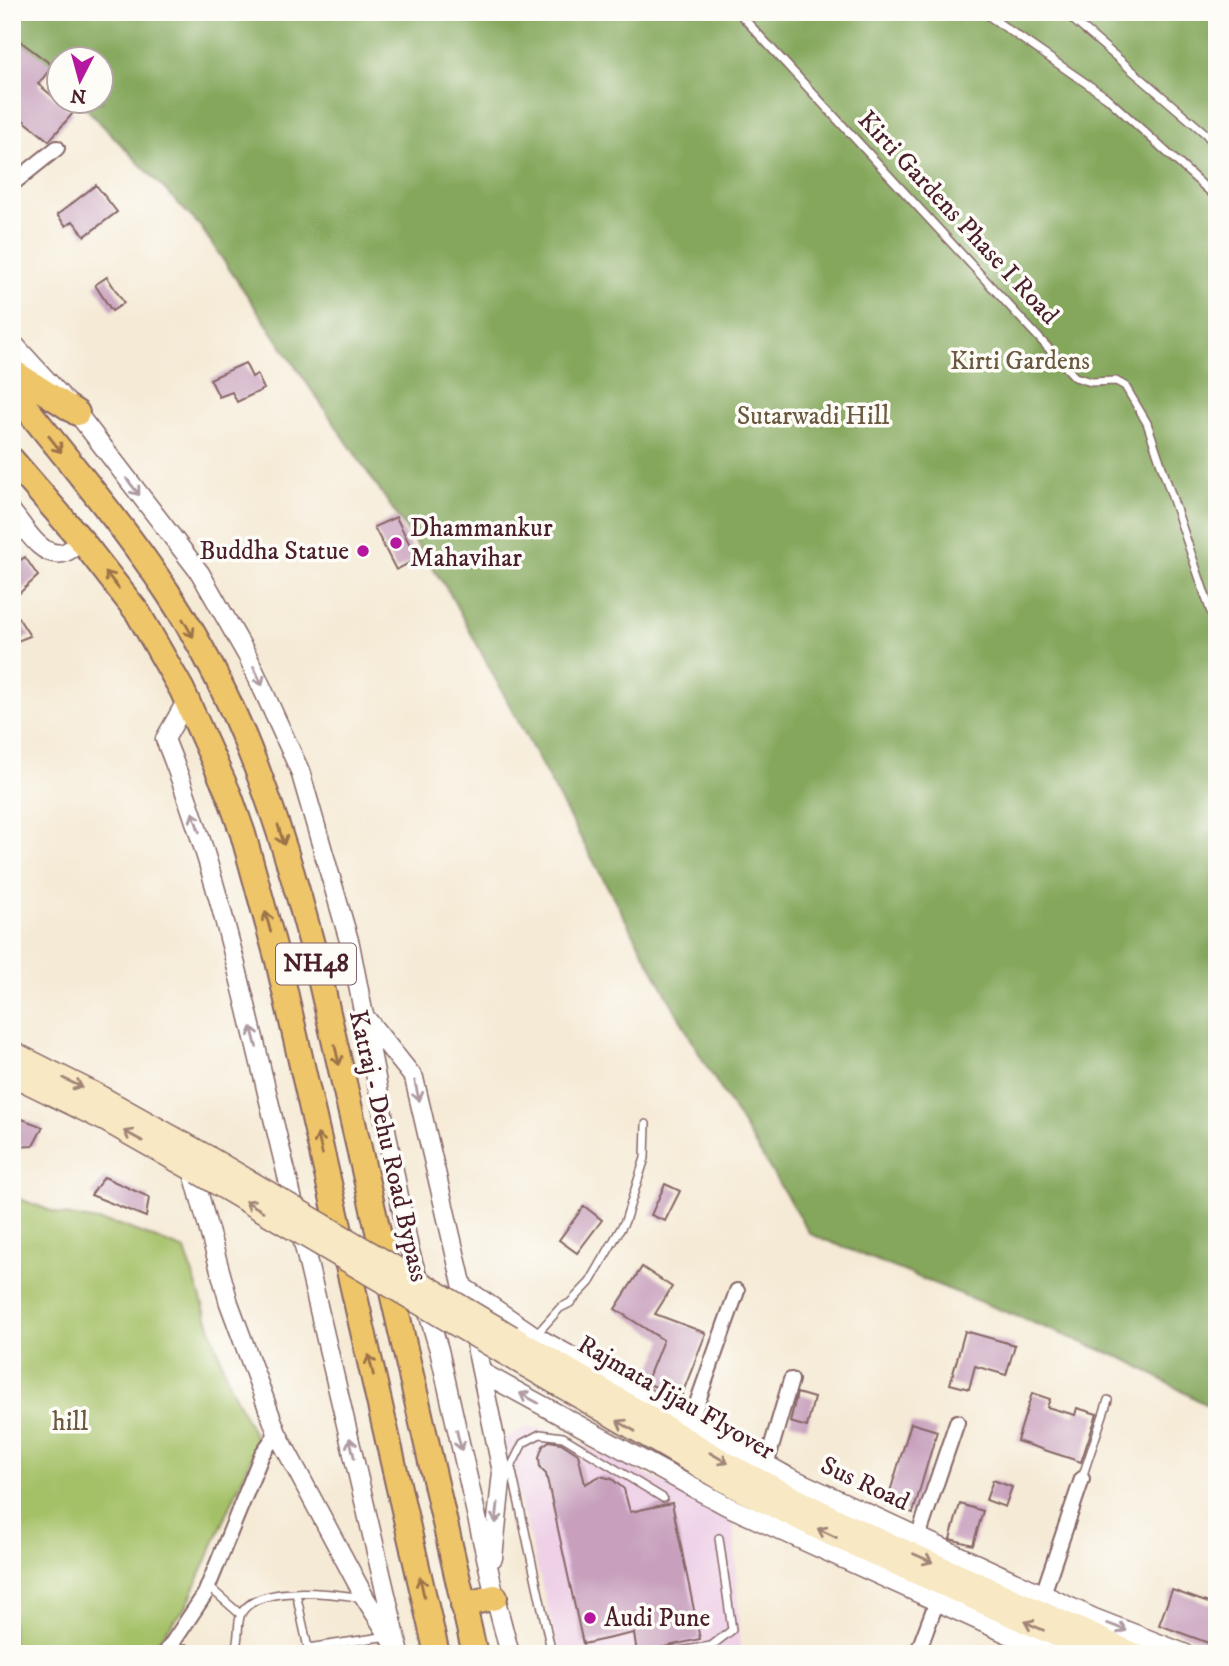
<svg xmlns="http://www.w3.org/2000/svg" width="1229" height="1666" font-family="'IM FELL DW Pica',serif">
<rect width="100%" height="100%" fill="#fdfcf7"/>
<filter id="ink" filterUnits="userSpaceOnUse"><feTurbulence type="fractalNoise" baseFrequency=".0143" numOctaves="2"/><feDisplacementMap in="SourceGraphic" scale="14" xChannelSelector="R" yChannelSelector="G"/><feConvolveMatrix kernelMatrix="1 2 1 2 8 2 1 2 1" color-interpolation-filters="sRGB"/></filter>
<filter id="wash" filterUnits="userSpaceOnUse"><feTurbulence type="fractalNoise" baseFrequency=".00686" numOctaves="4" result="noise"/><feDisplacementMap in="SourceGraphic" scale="28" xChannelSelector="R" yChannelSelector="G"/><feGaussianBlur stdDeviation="1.57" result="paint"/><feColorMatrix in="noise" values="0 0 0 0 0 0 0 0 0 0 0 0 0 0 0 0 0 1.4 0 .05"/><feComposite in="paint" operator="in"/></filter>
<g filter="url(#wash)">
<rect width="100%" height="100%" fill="#f5ead5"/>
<!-- built -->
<path fill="#eed0e7" d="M 523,1428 L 547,1429 L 733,1515 L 740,1654 L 560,1654 L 504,1440 Z"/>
<!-- green -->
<path fill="#a5c167" stroke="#787049" stroke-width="2" d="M 12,1196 L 59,1214 L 120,1225 L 185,1250 L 229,1384 L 258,1443 L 186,1607 L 147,1654 L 12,1654 Z"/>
<!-- forest -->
<path fill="#84a75c" stroke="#676344" stroke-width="2" d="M 12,12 L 1217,12 L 1217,1411 L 1129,1361 L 810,1234 L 701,1057 L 566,811 L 449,592 L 200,226 L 80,102 L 102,102 L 102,60 L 60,60 L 59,80 L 12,31 Z"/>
<g id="blocks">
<!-- building -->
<path fill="#c8a0bd" d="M 12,35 L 53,66 L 38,84 L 73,113 L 49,141 L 12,111 Z
M 96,185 L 117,212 L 85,236 L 73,221 L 66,226 L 57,215 Z
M 107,277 L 124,303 L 112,311 L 95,285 Z
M 245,363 L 252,377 L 257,374 L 264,389 L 237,402 L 232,392 L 219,397 L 210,379 Z
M 396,517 L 417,559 L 396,570 L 374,527 Z
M 25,557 L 38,576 L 12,600 L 12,566 Z
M 12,608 L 30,636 L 12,643 Z
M 12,1115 L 43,1127 L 33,1146 L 12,1147 Z
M 104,1177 L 149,1197 L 146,1217 L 91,1195 Z
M 665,1184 L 680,1191 L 665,1221 L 651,1215 Z
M 584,1206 L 602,1220 L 577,1253 L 559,1240 Z
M 642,1267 L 672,1287 L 655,1314 L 706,1333 L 681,1397 L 646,1383 L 663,1340 L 615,1309 Z
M 965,1331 L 1015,1345 L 1006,1375 L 975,1366 L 969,1389 L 950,1384 Z
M 797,1393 L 814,1398 L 807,1427 L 790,1422 Z
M 1032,1393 L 1050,1399 L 1047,1407 L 1075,1415 L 1077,1408 L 1097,1414 L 1081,1462 L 1017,1441 Z
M 911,1423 L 937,1431 L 913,1513 L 886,1505 Z
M 549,1441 L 561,1443 L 578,1454 L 585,1484 L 600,1476 L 612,1479 L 624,1489 L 630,1512 L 672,1503 L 700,1639 L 637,1653 L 634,1633 L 583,1644 L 546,1474 L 540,1468 L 539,1457 L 543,1446 Z
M 993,1480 L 1012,1487 L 1005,1507 L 986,1500 Z
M 960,1504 L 983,1511 L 973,1545 L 950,1539 Z
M 1172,1590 L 1217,1606 L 1217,1646 L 1159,1625 Z"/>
</g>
</g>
<g filter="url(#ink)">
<use href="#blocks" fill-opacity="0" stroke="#866666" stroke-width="2"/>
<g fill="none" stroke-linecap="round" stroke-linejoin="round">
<!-- service casing -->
<g stroke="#866666" stroke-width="10">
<path id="service" d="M 738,12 L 1075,377 L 1091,382 L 1116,381 L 1125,386 L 1147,423 L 1217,630
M 983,12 L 1106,97 L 1217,198
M 1064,12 L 1206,134 L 1217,148
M 535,1336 L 560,1308 L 570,1303 L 590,1282 L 625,1221 L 645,1158 L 646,1124
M 1082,1478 L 1108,1400
M 208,1586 L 240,1614
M 296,1593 L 308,1648 L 388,1636
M 185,1648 L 191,1654
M 232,1654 C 242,1640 235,1623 242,1612 C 261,1583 335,1594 364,1598
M 552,1654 L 511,1467 L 523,1443 L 540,1434 L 563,1437 L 663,1498
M 661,1654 L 711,1646 L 732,1630 L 719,1538"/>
</g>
<!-- minor casing -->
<g stroke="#866666" stroke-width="18">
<path id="minor" d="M 12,184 L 57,148
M 690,1423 L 737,1291
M 766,1465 L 791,1380
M 918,1537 L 957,1422
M 1043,1594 L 1082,1479
M 165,1654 L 205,1594 L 262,1454 L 277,1433
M 917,1654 L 937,1601"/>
</g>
<!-- tertiary casing -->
<g stroke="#866666" stroke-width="21">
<path id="tertiary" d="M 12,342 L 77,413 L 200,573 L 248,657 L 300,771 L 350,944 L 409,1248 L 439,1350 L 495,1597 L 510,1654
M 12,512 C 24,526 40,558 63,553 C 69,552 76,545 82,541
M 187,700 L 165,739 C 215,863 243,993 274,1122 C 317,1299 359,1476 400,1654
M 366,1018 L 414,1078 L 465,1296
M 192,1169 L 229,1303 L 277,1433 L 365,1598 L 393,1642
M 463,1287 L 535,1336 L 787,1476 L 1094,1618 L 1186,1654
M 472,1327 L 502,1472 L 493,1558
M 483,1373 L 727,1506 L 1052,1654"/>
</g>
<!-- secondary casing -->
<g stroke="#866666" stroke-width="24">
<path id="secondary" d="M 12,1052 L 94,1093 L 207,1156
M 12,1075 L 108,1122 L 198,1173
M 512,1336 L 734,1467 L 850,1526 L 1135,1654
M 503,1353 L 736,1488 L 833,1536 L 1097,1654"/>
</g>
<!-- trunk casing -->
<g stroke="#866666" stroke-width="28">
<path id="trunk" d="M 12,371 L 77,413
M 12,390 C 65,457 121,522 168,593 C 241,703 281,826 314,952 L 475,1654
M 12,460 L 82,541 L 138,613 L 182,690 L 230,797 L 243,834 L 278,961 L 437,1654
M 463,1605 L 495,1597"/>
</g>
<!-- service -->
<use href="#service" stroke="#fff" stroke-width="7"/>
<!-- minor -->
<use href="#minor" stroke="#fff" stroke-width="14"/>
<!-- tertiary -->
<use href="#tertiary" stroke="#fff" stroke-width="18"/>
<!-- secondary -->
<use href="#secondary" stroke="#f8e8c3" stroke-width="21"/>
<!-- trunk -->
<use href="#trunk" stroke="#eec569" stroke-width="24"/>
<!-- secondary-bridge casing -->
<g stroke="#866666" stroke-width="24" stroke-linecap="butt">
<path id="secondary-bridge" d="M 207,1156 L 512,1336
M 198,1173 L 503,1353"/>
</g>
<!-- secondary-bridge -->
<use href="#secondary-bridge" stroke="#f8e8c3" stroke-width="21"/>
</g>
<!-- one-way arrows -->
<defs><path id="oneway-shaft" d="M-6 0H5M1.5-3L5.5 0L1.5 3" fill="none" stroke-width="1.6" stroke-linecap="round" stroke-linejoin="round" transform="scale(1.75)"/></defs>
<g stroke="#9c724a">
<use href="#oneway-shaft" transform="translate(55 444) rotate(52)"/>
<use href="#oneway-shaft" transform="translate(112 580) rotate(-128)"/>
<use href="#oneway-shaft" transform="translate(188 628) rotate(60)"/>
<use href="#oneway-shaft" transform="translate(281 835) rotate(73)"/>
<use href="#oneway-shaft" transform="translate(268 922) rotate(-105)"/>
<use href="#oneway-shaft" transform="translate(337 1055) rotate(77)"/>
<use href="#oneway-shaft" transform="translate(320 1144) rotate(-103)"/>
<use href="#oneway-shaft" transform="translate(371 1365) rotate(-103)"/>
<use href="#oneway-shaft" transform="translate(422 1587) rotate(-102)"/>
</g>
<g stroke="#ae9aa0">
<use href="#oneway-shaft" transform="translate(133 487) rotate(52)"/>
<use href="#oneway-shaft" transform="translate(258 676) rotate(65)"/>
<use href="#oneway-shaft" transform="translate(196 822) rotate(-109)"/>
<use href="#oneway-shaft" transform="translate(254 1037) rotate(-104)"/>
<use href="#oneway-shaft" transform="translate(417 1091) rotate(77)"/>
<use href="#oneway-shaft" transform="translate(529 1398) rotate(-152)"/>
<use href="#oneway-shaft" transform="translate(459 1440) rotate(76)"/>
<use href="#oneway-shaft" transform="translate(352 1448) rotate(-103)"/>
<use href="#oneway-shaft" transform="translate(497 1513) rotate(96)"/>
<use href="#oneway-shaft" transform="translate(1117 1627) rotate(21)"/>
</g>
<g stroke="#a18477">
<use href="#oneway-shaft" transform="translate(73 1083) rotate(26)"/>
<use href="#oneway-shaft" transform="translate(133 1136) rotate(-151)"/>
<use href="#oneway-shaft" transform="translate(254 1206) rotate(-149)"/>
<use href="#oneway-shaft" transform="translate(626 1426) rotate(-150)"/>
<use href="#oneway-shaft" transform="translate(719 1458) rotate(30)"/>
<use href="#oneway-shaft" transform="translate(827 1533) rotate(-154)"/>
<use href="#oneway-shaft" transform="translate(923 1558) rotate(24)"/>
<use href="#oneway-shaft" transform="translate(1034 1626) rotate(-156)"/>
</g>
</g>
<!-- markers -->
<g fill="#b5179e" stroke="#fdfcf7" stroke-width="2.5">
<circle cx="396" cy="543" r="7"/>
<circle cx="363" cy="551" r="7"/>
<circle cx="590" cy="1618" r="7"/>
</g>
<g text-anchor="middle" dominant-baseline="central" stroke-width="7" stroke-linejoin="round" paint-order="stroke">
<!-- shield labels -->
<rect fill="#fdfcf7" stroke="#806168" stroke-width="2" x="276" y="943.5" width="80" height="41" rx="5"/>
<g font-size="24" font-weight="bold" fill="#4a1f2b">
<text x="316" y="964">NH48</text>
</g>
<!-- street labels -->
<g font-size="26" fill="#4a1f2b" stroke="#fdfcf7">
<text transform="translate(958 218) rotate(47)">Kirti Gardens Phase I Road</text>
<text transform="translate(388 1146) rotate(77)">Katraj - Dehu Road Bypass</text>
<text transform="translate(676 1398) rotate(30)">Rajmata Jijau Flyover</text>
<text transform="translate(865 1484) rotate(25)">Sus Road</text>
</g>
<!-- park labels -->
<g font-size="26" fill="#6a5840" stroke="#fdfcf7">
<text x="1020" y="361">Kirti Gardens</text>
<text x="813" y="416">Sutarwadi Hill</text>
<text x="70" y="1422">hill</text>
</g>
<!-- poi labels -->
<g font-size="26" fill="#4a1f2b" stroke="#fdfcf7" text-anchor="start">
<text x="410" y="528">Dhammankur<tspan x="410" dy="30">Mahavihar</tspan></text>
<text x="349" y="551" text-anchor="end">Buddha Statue</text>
<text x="604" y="1618">Audi Pune</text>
</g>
</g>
<!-- margin -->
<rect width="1229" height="1666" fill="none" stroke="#fdfcf7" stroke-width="42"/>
<!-- north arrow -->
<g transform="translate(80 80) rotate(186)"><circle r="33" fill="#fdfcf7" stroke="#b5a4a5" stroke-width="2"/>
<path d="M0-5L12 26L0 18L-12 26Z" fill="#b5179e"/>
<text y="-10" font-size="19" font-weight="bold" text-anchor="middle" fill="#4a1f2b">N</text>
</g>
</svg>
